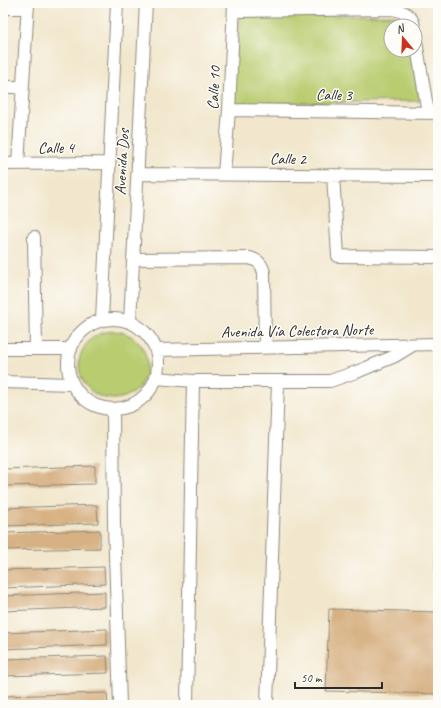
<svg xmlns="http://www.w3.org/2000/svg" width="441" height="708" font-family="Caveat,sans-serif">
<rect width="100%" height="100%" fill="#fdfcf7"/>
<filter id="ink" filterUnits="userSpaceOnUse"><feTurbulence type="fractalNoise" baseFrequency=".025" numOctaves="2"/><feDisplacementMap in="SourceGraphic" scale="8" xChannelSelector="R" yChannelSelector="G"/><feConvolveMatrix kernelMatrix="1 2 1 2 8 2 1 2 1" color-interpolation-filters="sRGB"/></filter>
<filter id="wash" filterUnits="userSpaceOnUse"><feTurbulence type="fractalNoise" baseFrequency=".012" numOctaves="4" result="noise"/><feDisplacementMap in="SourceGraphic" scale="16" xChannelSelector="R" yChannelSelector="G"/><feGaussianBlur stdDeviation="0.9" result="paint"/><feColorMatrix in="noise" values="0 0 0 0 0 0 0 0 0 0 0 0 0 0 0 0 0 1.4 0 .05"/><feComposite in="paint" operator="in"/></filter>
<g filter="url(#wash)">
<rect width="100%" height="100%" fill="#f2e7cd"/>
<!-- green -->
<path fill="#b9cc70" stroke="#727c4e" d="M 396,15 L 406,26 L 391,26 L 391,50 L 411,50 L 420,101 L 229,104 L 240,16 Z
M79 365a34 34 0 1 1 68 0a34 34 0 1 1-68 0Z"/>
<g id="blocks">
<!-- building -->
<path fill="#d7b183" d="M 95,466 L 95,484 L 3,486 L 3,469 Z
M 436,475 L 438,475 L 438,590 L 435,590 Z
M 97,505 L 98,523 L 3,526 L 3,508 Z
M 100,530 L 100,548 L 3,550 L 3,533 Z
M 104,567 L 105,584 L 3,588 L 3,570 Z
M 105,592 L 105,607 L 3,611 L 3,596 Z
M 329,609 L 438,612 L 438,694 L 326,691 Z
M 107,629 L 107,645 L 3,649 L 3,633 Z
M 107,656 L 108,673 L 3,676 L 3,659 Z
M 107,693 L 108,705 L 3,705 L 3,696 Z"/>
</g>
</g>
<g filter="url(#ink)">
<use href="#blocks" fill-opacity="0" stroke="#8e897c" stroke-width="1"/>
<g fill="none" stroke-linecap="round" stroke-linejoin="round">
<!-- minor casing -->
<g stroke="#8e897c" stroke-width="14">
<path id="minor" d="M 3,8 L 28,8
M 234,11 L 392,9 C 402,11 412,14 414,26
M 415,35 L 428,113
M 3,87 L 22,87
M 229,110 L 438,113
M 3,164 L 109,163
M 18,164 L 28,3
M 138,174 L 438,176
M 224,174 L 229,110 L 234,4
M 333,175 L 338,256 L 438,257
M 34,237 L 36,349
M 134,259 L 250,258 C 259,261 262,264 264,273 L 265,347
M68 364a45 45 0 1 1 90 0a45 45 0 1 1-90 0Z
M 102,320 L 117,3
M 130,322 L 146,3
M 3,349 L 71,349
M 156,350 L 438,344
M 156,378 L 193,381 L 330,381 L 359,371 L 395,356 L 413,345
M 3,382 L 72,384
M 113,409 L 114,524 L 120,705
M 187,704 L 193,381
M 267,705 L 278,382"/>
</g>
<!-- minor -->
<use href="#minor" stroke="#fff" stroke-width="12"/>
</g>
</g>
<g text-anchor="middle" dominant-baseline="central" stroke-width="3" stroke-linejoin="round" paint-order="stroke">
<!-- street labels -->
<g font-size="16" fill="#2b2b2b" stroke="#fdfcf7">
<text transform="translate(214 88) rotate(-87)">Calle 10</text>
<text transform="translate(334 95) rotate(1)">Calle 3</text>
<text transform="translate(56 148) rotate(-1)">Calle 4</text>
<text transform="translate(288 159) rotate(1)">Calle 2</text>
<text transform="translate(122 162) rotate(-87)">Avenida Dos</text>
<text transform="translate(297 331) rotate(-1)">Avenida Vía Colectora Norte</text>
</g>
</g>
<!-- margin -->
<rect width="441" height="708" fill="none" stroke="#fdfcf7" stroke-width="16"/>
<!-- north arrow -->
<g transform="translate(403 38) rotate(341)"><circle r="19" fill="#fdfcf7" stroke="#a9a8a5"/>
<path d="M0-3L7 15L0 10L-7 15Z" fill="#c8321e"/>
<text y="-6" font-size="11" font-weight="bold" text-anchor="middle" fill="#2b2b2b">N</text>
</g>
<!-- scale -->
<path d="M295 682v6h87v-6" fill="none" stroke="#2b2b2b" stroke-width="2"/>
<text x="301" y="682" font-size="12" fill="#2b2b2b" stroke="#fdfcf7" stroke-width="3" paint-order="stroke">50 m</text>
</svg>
